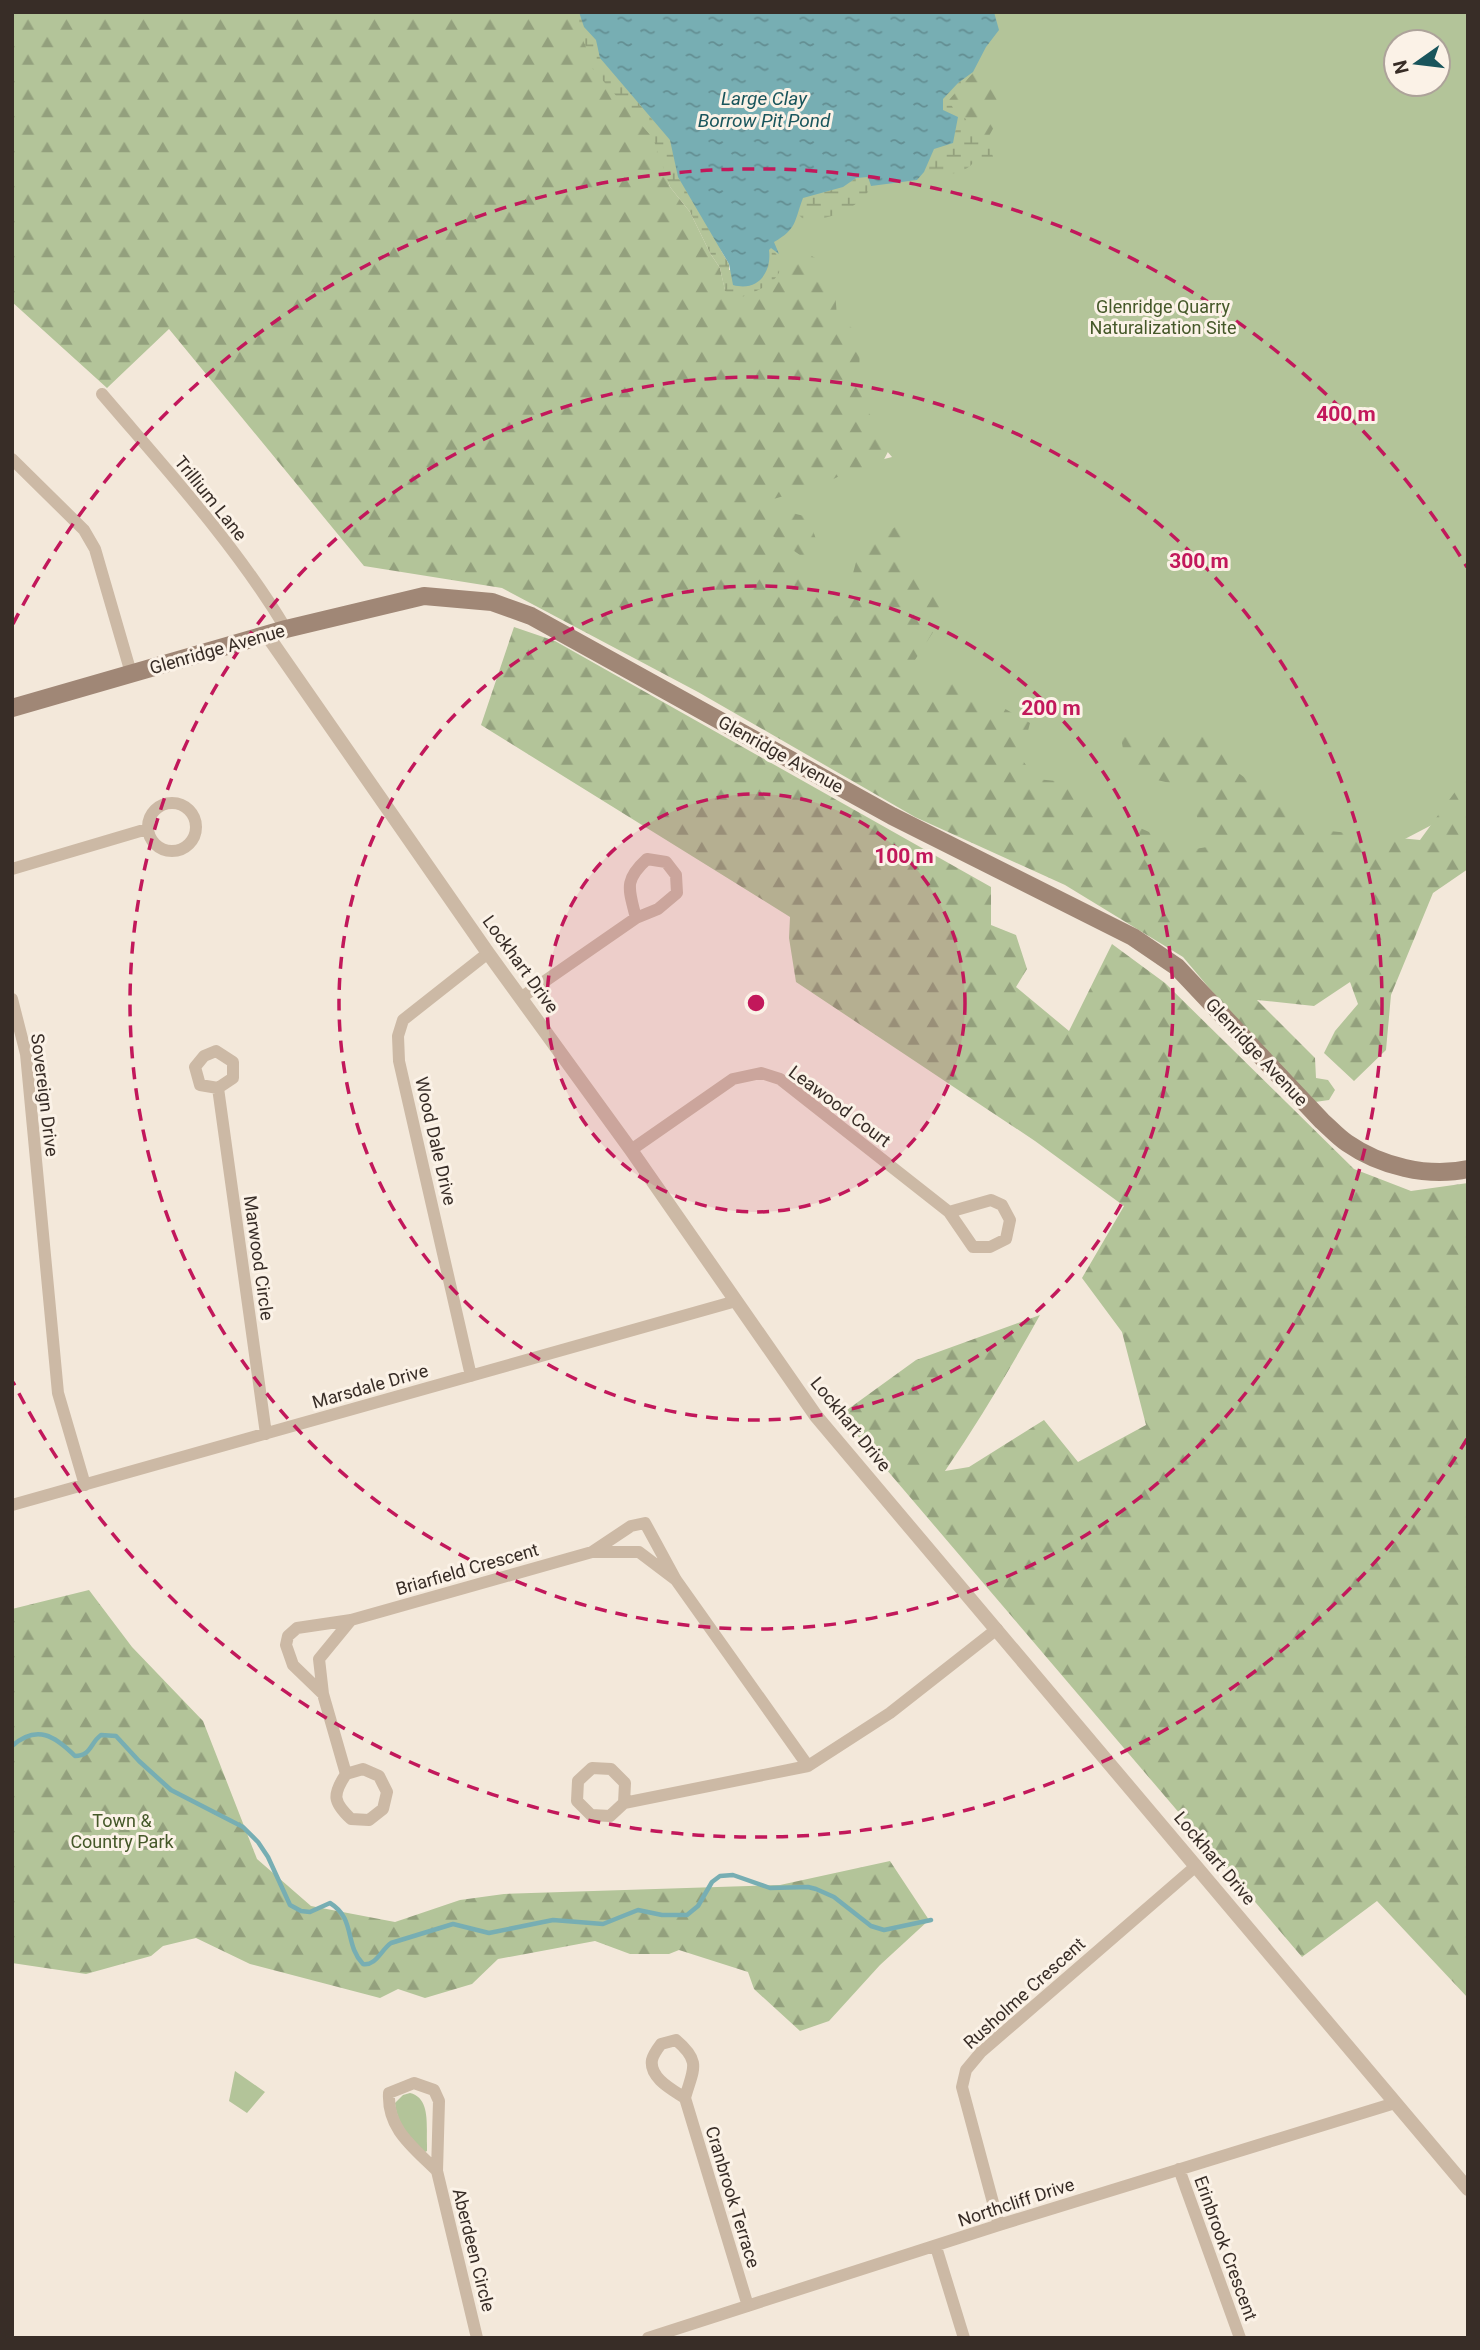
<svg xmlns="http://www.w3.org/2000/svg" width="1480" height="2350" font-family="Roboto,sans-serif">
<defs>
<pattern id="forest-firs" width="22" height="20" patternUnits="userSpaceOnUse" patternTransform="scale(1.75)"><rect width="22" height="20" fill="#b3c499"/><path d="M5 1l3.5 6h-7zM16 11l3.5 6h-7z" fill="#93a07d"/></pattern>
<pattern id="wetland-marsh" width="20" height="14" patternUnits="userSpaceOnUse" patternTransform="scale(1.75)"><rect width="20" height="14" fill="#b3c499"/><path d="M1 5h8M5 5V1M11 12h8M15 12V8" fill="none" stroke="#93a07d"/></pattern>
<pattern id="water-ripples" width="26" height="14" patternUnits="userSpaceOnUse" patternTransform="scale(1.75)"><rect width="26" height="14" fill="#77aeb3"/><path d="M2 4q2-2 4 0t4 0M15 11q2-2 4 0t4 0" fill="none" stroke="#638e92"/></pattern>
</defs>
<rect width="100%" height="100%" fill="#f3e8da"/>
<!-- green -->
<path fill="#b3c499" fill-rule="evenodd" d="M 537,12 L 1468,12 L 1468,806 L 1185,954 L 685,510 L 892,457 L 757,297 ZM 1396,42 L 1438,42 L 1438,84 L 1396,84 Z
M 235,2071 L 265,2092 L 247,2113 L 229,2101 Z
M 410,2093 C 431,2098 426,2126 427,2145 L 427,2151 L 423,2153 C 410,2143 396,2119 395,2103 L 403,2095 Z"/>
<!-- forest -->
<path fill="url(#forest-firs)" d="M 12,12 L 572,12 L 586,47 L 591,67 L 653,138 L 670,187 L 690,212 L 710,253 L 720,268 L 725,290 L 780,269 L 780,260 L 802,251 L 825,263 L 835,291 L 837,317 L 860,334 L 859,386 L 866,408 L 890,448 L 880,467 L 854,469 L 819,486 L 756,504 L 808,517 L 816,539 L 807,560 L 770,534 L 767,547 L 836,617 L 847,595 L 858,555 L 896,526 L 906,528 L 898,568 L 954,600 L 913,663 L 924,688 L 960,683 L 1030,723 L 1021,758 L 1036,779 L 1087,784 L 1098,809 L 1189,850 L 1207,847 L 1187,787 L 1127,773 L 1121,737 L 1203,729 L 1234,770 L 1319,830 L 1420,840 L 1468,774 L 1468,869 L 1433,893 L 1391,995 L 1386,1050 L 1354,1081 L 1324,1053 L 1335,1031 L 1358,1004 L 1350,982 L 1314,1006 L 1257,1000 L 1315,1058 L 1316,1078 L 1328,1080 L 1335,1090 L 1329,1100 L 1315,1102 L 1237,1021 L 1183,957 L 1065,885 L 915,817 L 698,692 L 502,588 L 364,566 L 169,329 L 107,388 L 12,302 Z
M 974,72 L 985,79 L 987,85 L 992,86 C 1011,104 998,119 988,138 L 967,132 L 965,119 L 954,110 L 949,99 Z
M 514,627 L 555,641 L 991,887 L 991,925 L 1016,935 L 1027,969 L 1016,987 L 1069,1031 L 1112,944 L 1165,983 L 1354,1169 L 1411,1191 L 1468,1183 L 1468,1998 L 1377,1901 L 1302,1957 L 840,1415 L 916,1360 L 1040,1315 C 1010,1369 979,1421 945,1471 L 969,1467 L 1044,1420 L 1078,1462 L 1146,1425 L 1122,1332 L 1082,1278 L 1124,1206 L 1035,1141 L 796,982 L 789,938 L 790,917 L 481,725 Z
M 89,1590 L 132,1647 L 203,1721 L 257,1859 L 311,1906 L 395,1922 L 460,1900 L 504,1894 L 780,1885 L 890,1861 L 929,1920 L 880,1965 L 829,2021 L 800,2031 L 754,1989 L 748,1972 L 679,1950 L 669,1954 L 630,1954 L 595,1941 L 498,1959 L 472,1984 L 425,1998 L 398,1989 L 380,1998 L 250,1964 L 196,1938 L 163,1946 L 151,1956 L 86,1974 L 12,1963 L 12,1609 Z"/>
<!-- wetland -->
<path fill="url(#wetland-marsh)" d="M 572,12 L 579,12 L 584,27 L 596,40 L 600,58 L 670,140 L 678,177 L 729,264 L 729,270 L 771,261 L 769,250 L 771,248 C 798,276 760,290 739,298 L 725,291 L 720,268 L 710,253 L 690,212 L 670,187 L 653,138 L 591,67 L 586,47 Z
M 973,72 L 949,100 L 954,110 L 966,119 L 967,132 L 988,138 L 993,157 L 992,160 L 973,163 C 962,176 940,176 924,172 L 934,149 L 953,143 L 958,117 L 943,110 L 943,99 L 958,83 Z
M 868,177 L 871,186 C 862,208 827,221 804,220 L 798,214 L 803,198 L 843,187 L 856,178 Z"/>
<!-- water -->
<path fill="url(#water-ripples)" d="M 579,12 L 994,12 L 999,30 L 986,47 L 973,72 L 958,83 L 943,99 L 943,110 L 958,117 L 953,143 L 934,149 L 924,172 L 917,180 L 871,186 L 868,177 L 856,178 L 843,187 L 803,198 C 794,222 797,229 774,242 L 779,254 L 771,248 L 769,250 C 772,272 758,292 733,285 L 729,264 L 678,177 L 670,140 L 600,58 L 596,40 L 584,27 Z"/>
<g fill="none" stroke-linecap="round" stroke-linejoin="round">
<!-- stream -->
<path stroke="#77aeb3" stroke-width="4.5" d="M 12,1746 C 37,1724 55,1736 75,1756 C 91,1756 90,1743 101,1735 L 116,1736 L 139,1761 L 171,1790 L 243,1827 L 258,1842 L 268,1857 L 290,1905 L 301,1911 L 310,1912 L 330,1903 C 356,1919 344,1944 363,1964 C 376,1966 381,1950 391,1943 L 453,1924 L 489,1933 L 553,1920 L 603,1924 L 638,1910 L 662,1915 L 687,1915 L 698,1906 L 712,1882 L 720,1876 L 733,1875 L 770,1888 L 808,1887 L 816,1889 L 834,1897 L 871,1926 L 884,1930 L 931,1920"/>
<!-- minor -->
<path stroke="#ccb9a5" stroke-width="12" d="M 102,394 C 166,469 235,544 286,629
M 12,459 L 84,530 L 95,549 L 131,673
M148 827a24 24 0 1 1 48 0a24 24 0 1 1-48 0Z
M 12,869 L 147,829
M 522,997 L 636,918 L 658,909 L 677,893 L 676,875 L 666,862 L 647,859 C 623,881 629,889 636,918
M 12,999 L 26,1054 L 58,1393 L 85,1485
M 218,1088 L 233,1078 L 233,1062 L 216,1051 L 204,1056 L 195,1067 L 200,1085 L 218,1088 L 266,1434
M 631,1150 L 733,1079 L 761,1073 L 780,1079 L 949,1212 L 973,1247 L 990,1247 L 1006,1239 L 1010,1220 L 1002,1205 L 991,1200 L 949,1212
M 471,1376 L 399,1061 L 398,1036 L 403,1020 L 488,953
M 12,1505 L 736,1301
M 592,1552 L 631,1526 L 645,1523 L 676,1580 L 808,1766
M 323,1694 L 293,1665 L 286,1645 L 288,1636 L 297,1628 L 351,1620 L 592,1552 L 639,1552 L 676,1580
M 346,1774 L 363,1769 L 379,1776 L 387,1792 L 383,1809 L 369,1820 L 351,1819 C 333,1802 332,1795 346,1774 L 323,1694 L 319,1659 L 351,1620
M 624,1803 L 625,1783 L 611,1769 L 592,1768 L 578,1781 L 577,1801 L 591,1815 L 610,1816 L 624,1803 L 808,1766 L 890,1713 L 997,1629
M 685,2098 C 673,2090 649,2078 652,2060 C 653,2055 658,2048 661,2044 L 676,2040 C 702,2062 693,2069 685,2098 L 748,2306
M 1179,2169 L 1240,2338
M 437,2171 C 413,2147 387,2129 389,2093 L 414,2083 L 434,2090 L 439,2101 L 437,2171 L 477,2338
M 999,2225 L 962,2087 L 966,2070 L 981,2052 L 1196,1866
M 936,2247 L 964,2338
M 648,2338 L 999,2225 L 1395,2103"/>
<!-- tertiary -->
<path stroke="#ccb9a5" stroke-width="14" d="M 267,635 L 488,953 L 631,1150 L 816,1416 L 1468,2189"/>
<!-- secondary -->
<path stroke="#a08776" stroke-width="18" d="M 12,708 L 286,629 L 424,596 L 492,602 L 531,616 L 892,816 L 1133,937 L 1177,967 L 1322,1121 C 1330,1128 1338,1137 1347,1143 C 1380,1166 1428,1178 1468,1169"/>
</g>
<!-- distance rings -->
<circle cx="756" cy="1003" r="209" fill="#c2185b" fill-opacity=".12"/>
<g fill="none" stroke="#c2185b" stroke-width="3.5" stroke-dasharray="12 9">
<circle cx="756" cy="1003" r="209"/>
<circle cx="756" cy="1003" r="417"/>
<circle cx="756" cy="1003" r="626"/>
<path d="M1467 1439A834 834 0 0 1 13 1382M13 624A834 834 0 0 1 1467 567"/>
</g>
<g text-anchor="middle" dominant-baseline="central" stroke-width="6" stroke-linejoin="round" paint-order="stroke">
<!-- park labels -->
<g font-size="18" fill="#455829" stroke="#fbf2e7">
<text x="1163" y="306">Glenridge Quarry<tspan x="1163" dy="21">Naturalization Site</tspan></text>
<text x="122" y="1820">Town &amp;<tspan x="122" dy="21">Country Park</tspan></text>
</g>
<!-- street labels -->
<g font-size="18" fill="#382d27" stroke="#fbf2e7">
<text transform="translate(211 498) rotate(51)">Trillium Lane</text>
<text transform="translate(217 649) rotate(-16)">Glenridge Avenue</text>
<text transform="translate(781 754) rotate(29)">Glenridge Avenue</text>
<text transform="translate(521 964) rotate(54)">Lockhart Drive</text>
<text transform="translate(1257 1052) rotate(47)">Glenridge Avenue</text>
<text transform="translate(45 1095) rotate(83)">Sovereign Drive</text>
<text transform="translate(840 1106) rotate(37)">Leawood Court</text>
<text transform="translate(436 1141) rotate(77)">Wood Dale Drive</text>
<text transform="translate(259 1258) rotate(82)">Marwood Circle</text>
<text transform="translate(370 1386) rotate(-16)">Marsdale Drive</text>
<text transform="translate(851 1424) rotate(51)">Lockhart Drive</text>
<text transform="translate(467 1569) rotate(-16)">Briarfield Crescent</text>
<text transform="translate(1215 1858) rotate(50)">Lockhart Drive</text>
<text transform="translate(1024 1993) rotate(-42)">Rusholme Crescent</text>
<text transform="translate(733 2197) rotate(73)">Cranbrook Terrace</text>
<text transform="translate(1016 2202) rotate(-18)">Northcliff Drive</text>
<text transform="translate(1226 2248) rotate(70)">Erinbrook Crescent</text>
<text transform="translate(474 2250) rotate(76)">Aberdeen Circle</text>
</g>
<!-- water labels -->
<g font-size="19" font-style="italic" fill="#19555c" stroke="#fbf2e7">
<text x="764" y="98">Large Clay<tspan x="764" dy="22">Borrow Pit Pond</tspan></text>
</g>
</g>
<circle cx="756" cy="1003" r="10" fill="#c2185b" stroke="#fbf2e7" stroke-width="3.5"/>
<g font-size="21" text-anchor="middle" font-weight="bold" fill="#c2185b" stroke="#fbf2e7" stroke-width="6" stroke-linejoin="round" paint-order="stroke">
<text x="1346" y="421">400 m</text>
<text x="1199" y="568">300 m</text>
<text x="1051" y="715">200 m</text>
<text x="904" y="863">100 m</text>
</g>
<!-- border -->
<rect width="1480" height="2350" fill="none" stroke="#382d27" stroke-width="28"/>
<!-- north arrow -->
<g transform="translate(1417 63) rotate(256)"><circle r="33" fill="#fbf2e7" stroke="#ada39a" stroke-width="2"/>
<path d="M0-5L12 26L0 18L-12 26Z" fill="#19555c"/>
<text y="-10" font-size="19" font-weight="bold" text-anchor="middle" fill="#382d27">N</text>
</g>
</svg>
